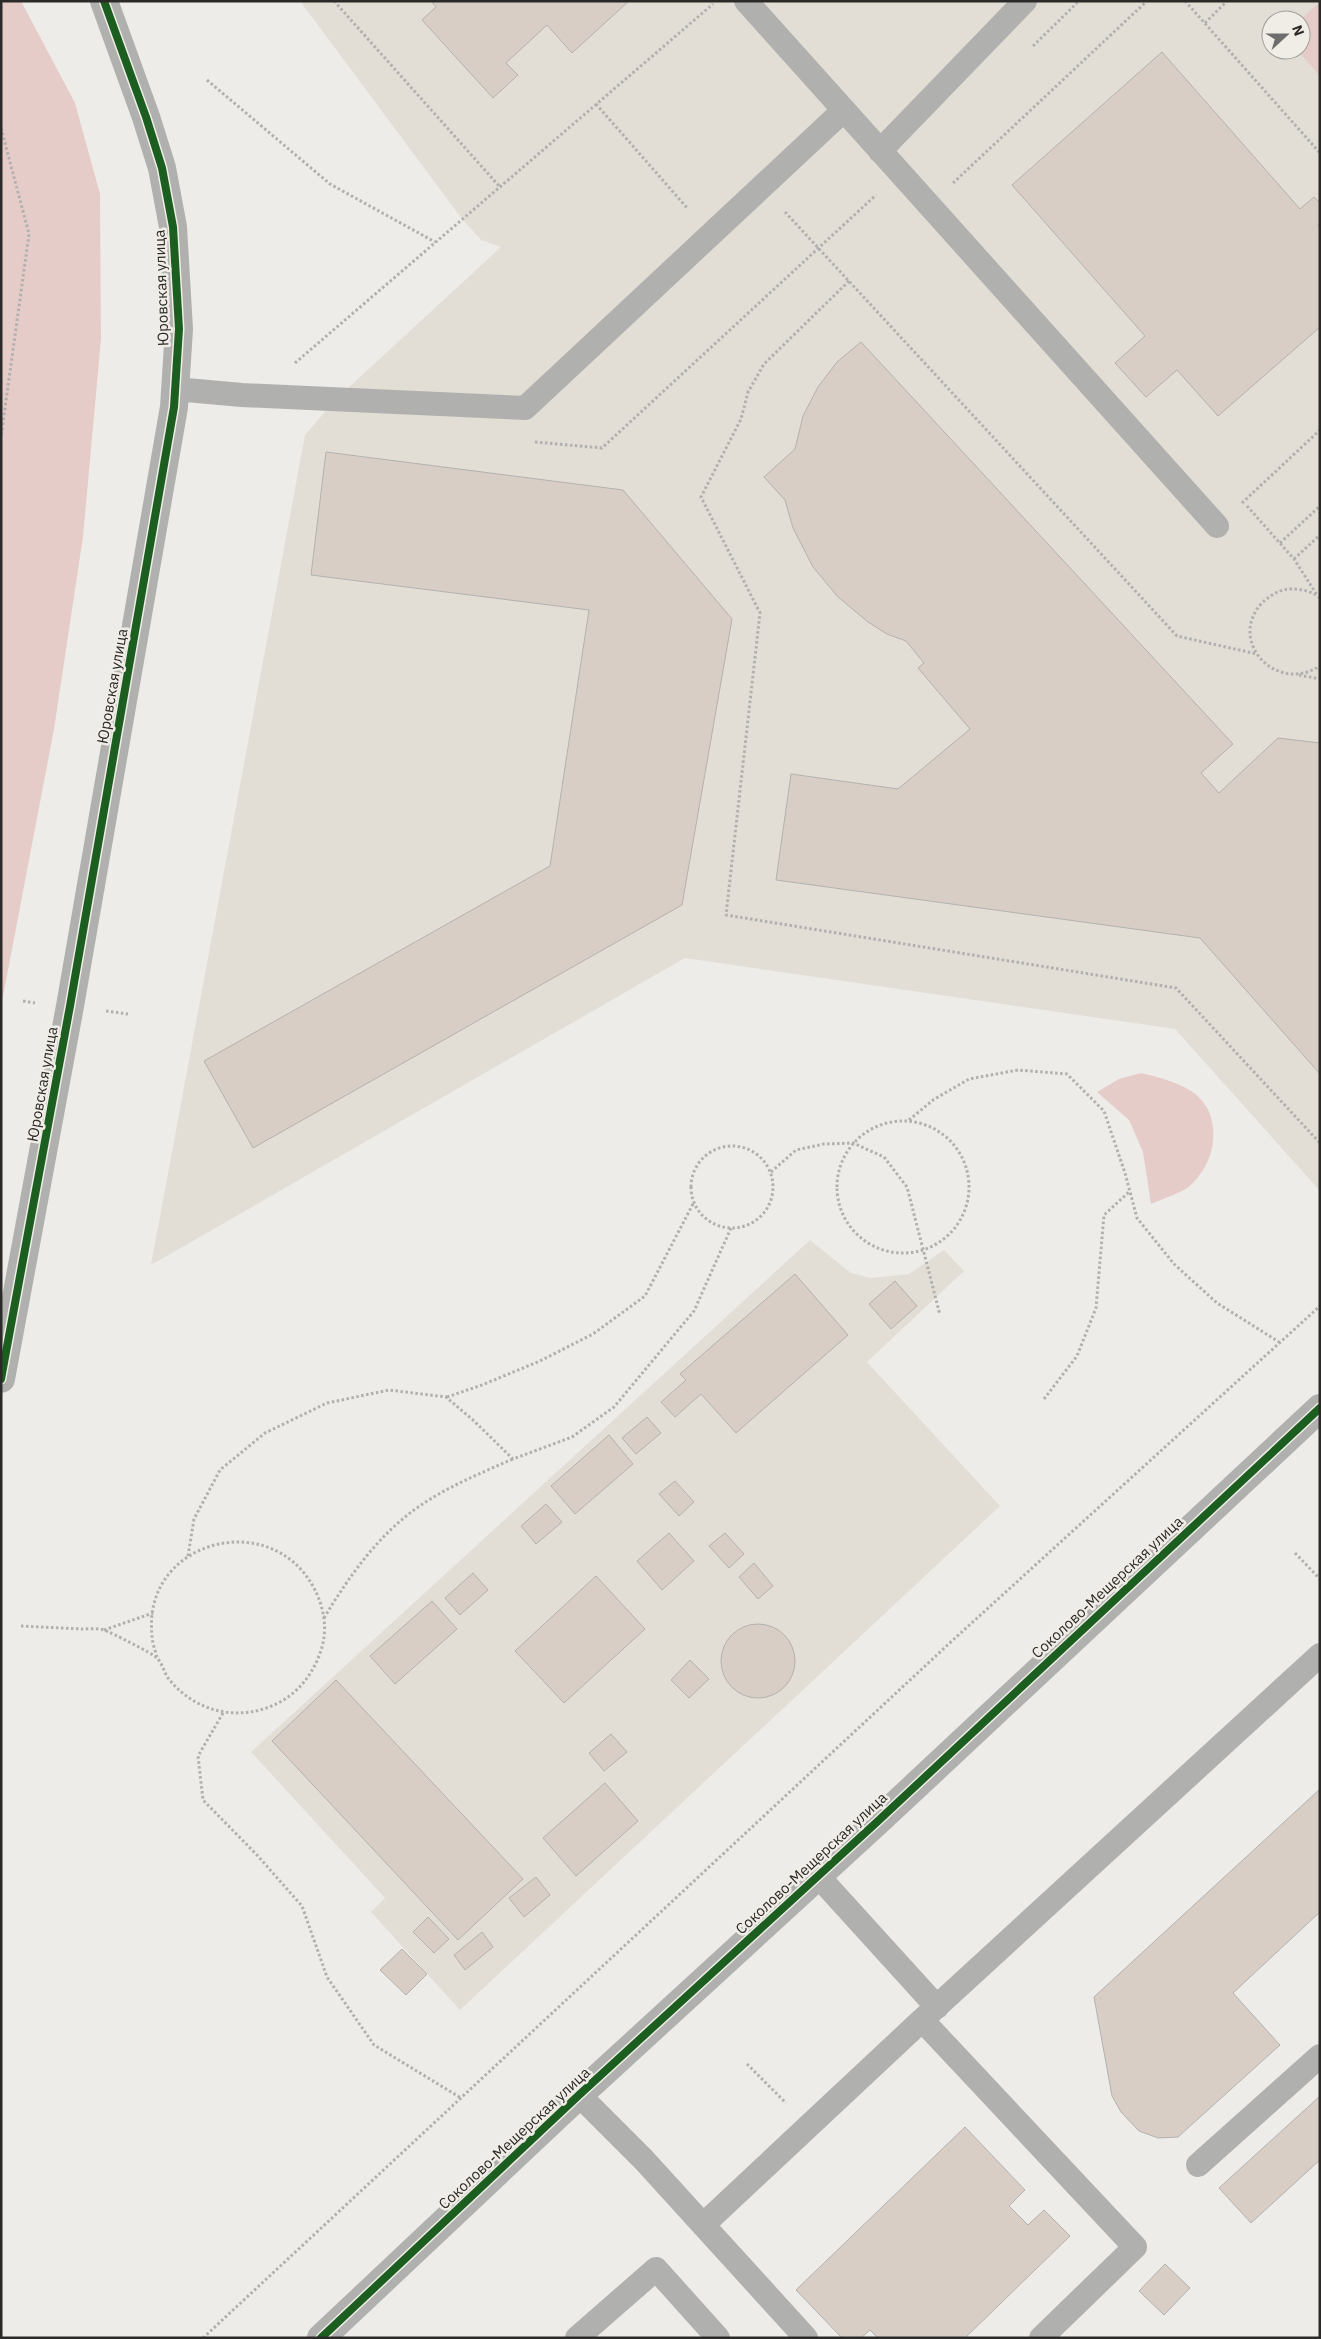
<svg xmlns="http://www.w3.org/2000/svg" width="1321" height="2339" font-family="'IBM Plex Sans',sans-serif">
<rect width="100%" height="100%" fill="#eeece9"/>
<!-- built -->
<path fill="#e2ded6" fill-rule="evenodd" d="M 300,1 L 1320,1 L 1320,1191 L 1175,1029 L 685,958 L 151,1265 L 305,435 L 335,400 L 501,247 L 481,240 L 462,219 ZM 1271,20 L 1301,20 L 1301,50 L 1271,50 Z
M 810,1240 L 851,1273 L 871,1278 L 909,1274 L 944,1250 L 964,1271 L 867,1362 L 1000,1506 L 460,2010 L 371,1912 L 385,1898 L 251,1752 Z"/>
<!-- green -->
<path fill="#e6ccc8" d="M 1,1 L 21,1 L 75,103 L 100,194 L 101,339 L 83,537 L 54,729 L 1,1007 Z
M 1320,2 L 1320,76 L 1297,50 L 1301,50 L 1300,20 Z
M 1141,1073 C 1179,1082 1217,1093 1213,1140 C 1212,1156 1204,1172 1192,1184 C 1185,1192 1162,1199 1151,1204 L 1143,1152 L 1129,1120 L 1097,1092 L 1119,1079 Z"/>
<!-- building -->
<path fill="#d8cec6" stroke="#b3b1af" d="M 431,1 L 629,1 L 572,53 L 547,25 L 506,63 L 518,75 L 493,98 L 422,20 L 436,7 Z
M 1162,52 L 1300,209 L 1314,197 L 1320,203 L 1320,224 L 1318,225 L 1320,227 L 1320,327 L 1218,416 L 1177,370 L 1146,397 L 1115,363 L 1145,336 L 1012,185 Z
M 861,342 L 1233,744 L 1201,773 L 1219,793 L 1278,738 L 1320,743 L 1320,1074 L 1200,938 L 776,880 L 791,774 L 898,789 L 970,729 L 918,668 L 924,663 L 906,641 L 887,634 L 868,622 L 838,597 L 813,567 L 793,528 L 785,500 L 764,477 L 795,449 L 803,416 L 818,387 L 837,362 Z
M 326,452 L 623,490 L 732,619 L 682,905 L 253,1148 L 204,1061 L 550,866 L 589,610 L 311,575 Z
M 795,1274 L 848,1335 L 736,1433 L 701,1394 L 675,1417 L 661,1402 L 686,1380 L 680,1374 Z
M 895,1281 L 917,1306 L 891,1329 L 869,1304 Z
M 647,1417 L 661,1433 L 636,1454 L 622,1438 Z
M 609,1435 L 633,1464 L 575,1514 L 551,1486 Z
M 675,1481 L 694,1502 L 679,1516 L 659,1494 Z
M 546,1504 L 562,1522 L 536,1544 L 521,1526 Z
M 669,1533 L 694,1561 L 662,1590 L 637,1561 Z
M 725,1533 L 744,1554 L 729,1568 L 709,1546 Z
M 754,1563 L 773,1586 L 758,1599 L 739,1577 Z
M 473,1573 L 488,1590 L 460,1615 L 445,1598 Z
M 596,1576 L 645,1629 L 564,1703 L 515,1651 Z
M 432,1601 L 457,1629 L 395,1684 L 370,1656 Z
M721 1661a37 37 0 1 1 74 0a37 37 0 1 1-74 0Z
M 690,1660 L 709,1679 L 689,1698 L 671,1680 Z
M 336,1680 L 523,1879 L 458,1940 L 272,1741 Z
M 611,1734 L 627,1752 L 604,1771 L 589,1753 Z
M 605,1783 L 638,1821 L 576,1876 L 543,1838 Z
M 1320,1789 L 1320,1912 L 1233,1993 L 1280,2045 L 1178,2137 L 1158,2138 L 1139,2131 L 1121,2112 L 1112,2096 L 1094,1997 Z
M 536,1877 L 550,1895 L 524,1917 L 509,1898 Z
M 428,1917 L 449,1939 L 434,1953 L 413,1932 Z
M 482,1932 L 493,1947 L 465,1970 L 454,1955 Z
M 402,1949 L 427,1974 L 406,1995 L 380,1970 Z
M 1320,2096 L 1320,2160 L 1251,2223 L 1219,2188 Z
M 965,2127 L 1025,2190 L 1009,2206 L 1028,2225 L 1044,2210 L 1070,2236 L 965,2338 L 878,2338 L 870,2330 L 861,2338 L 842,2338 L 796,2290 Z
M 1165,2264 L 1190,2288 L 1164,2315 L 1139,2291 Z"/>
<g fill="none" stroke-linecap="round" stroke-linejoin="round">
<!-- path -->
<path stroke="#b2b0af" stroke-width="3" stroke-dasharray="2.5 2.5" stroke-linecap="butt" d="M 334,1 L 500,187
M 1185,1 L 1320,153
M 1205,23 L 1227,1
M 1033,46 L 1079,1
M 207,80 L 330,184 L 435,242
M 596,104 L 688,209
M 1,128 L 29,234 L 1,437
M 953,183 L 1147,1
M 785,212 L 1177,636 L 1257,654
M 849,281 L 764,364 L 748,392 L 741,419 L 701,497 L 760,613 L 726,915 L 1176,988 L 1320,1143
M 295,363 L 713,4
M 535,442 L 602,448 L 876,195
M 1242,503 L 1320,430
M 1247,506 L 1294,559 L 1317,595
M 1280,543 L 1320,506
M 1294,559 L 1320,535
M 1320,598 C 1312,591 1301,589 1291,589 C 1280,589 1271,595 1263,602 C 1226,639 1275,695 1320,666
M 1299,675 L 1320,679
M 23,1001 L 35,1003
M 106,1011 L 128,1014
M 909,1120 L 933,1100 L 969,1079 L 1018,1070 L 1067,1074 L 1104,1111 L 1125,1173 L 1137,1218 L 1174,1264 L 1217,1303 L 1279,1342
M837 1187a66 66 0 1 1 132 0a66 66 0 1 1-132 0Z
M691 1187a41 41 0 1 1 82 0a41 41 0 1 1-82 0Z
M 771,1172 L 796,1150 L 824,1144 L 853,1143 L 884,1157 L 907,1187 L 940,1315
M 447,1397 L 482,1385 L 540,1361 L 593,1334 L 645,1296 L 694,1202
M 1044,1399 L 1077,1356 L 1096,1308 L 1104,1215 L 1130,1191
M 1295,1553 L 1320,1579
M 188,1556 L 194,1519 L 220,1470 L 265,1433 L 327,1403 L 389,1390 L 446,1397 L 473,1420 L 513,1459 L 572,1437 L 614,1407 L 694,1311 L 731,1228
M 324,1618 C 348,1578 376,1538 414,1510 C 444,1488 479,1474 513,1459
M 21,1626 C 41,1627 61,1628 81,1629 C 88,1629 97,1628 104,1630 C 110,1632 154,1654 157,1658 C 162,1663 164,1672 168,1678 C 195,1713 241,1723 280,1702 C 302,1690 317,1668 323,1643 C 327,1625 323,1605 314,1588 C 270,1506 142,1541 152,1635 C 152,1642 155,1650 157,1657
M 104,1630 L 153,1613
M 223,1713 L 198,1756 L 203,1800 L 257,1855 L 302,1906 L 327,1977 L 374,2045 L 461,2098
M 747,2064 L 786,2103
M 203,2338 L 953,1640 L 1320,1306"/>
<!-- service -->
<path stroke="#b0b0af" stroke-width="24" d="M 746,1 L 1217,526
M 880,151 L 1025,1
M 175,389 L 242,395 L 525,408 L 844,110
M 818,1876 L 937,2007
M 922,2020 L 1320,1655
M 579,2095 L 644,2160 L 806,2338
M 1198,2165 L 1320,2056
M 703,2225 L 922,2020 L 1135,2247 L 1041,2338
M 577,2338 L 656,2269 L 718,2338"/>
<!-- tertiary -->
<path stroke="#b0b0af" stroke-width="28" d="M 1,1379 L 70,1006 L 174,407 L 179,329 L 173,227 L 162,168 L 146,117 L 104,1
M 321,2338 L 579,2095 L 878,1821 L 1320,1408"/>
<!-- cycleway casing -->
<g stroke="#f0ede7" stroke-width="11">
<path id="cycleway" d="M 1,1379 L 70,1006 L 174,407 L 179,329 L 173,227 L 162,168 L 146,117 L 104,1
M 321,2338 L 579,2095 L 878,1821 L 1320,1408"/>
</g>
<!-- cycleway -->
<use href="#cycleway" stroke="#1b5e20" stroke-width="8"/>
</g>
<g text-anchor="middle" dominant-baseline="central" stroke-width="5" stroke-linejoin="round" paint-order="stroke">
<!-- street labels -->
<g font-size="15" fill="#2b2a28" stroke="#f0ede7">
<text transform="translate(161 288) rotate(-92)">Юровская улица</text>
<text transform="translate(112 686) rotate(-80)">Юровская улица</text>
<text transform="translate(42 1084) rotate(-80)">Юровская улица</text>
<text transform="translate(1107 1587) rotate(-43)">Соколово-Мещерская улица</text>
<text transform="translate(811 1863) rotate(-43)">Соколово-Мещерская улица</text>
<text transform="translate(514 2138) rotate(-43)">Соколово-Мещерская улица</text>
</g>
</g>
<!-- border -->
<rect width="1321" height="2339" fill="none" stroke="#2b2a28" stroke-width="5"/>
<!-- north arrow -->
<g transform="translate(1286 35) rotate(69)"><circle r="24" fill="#f0ede7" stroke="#a19f9b"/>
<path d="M0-4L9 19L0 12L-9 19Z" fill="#6f6e6c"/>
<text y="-8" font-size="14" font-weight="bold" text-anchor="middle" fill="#2b2a28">N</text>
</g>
</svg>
